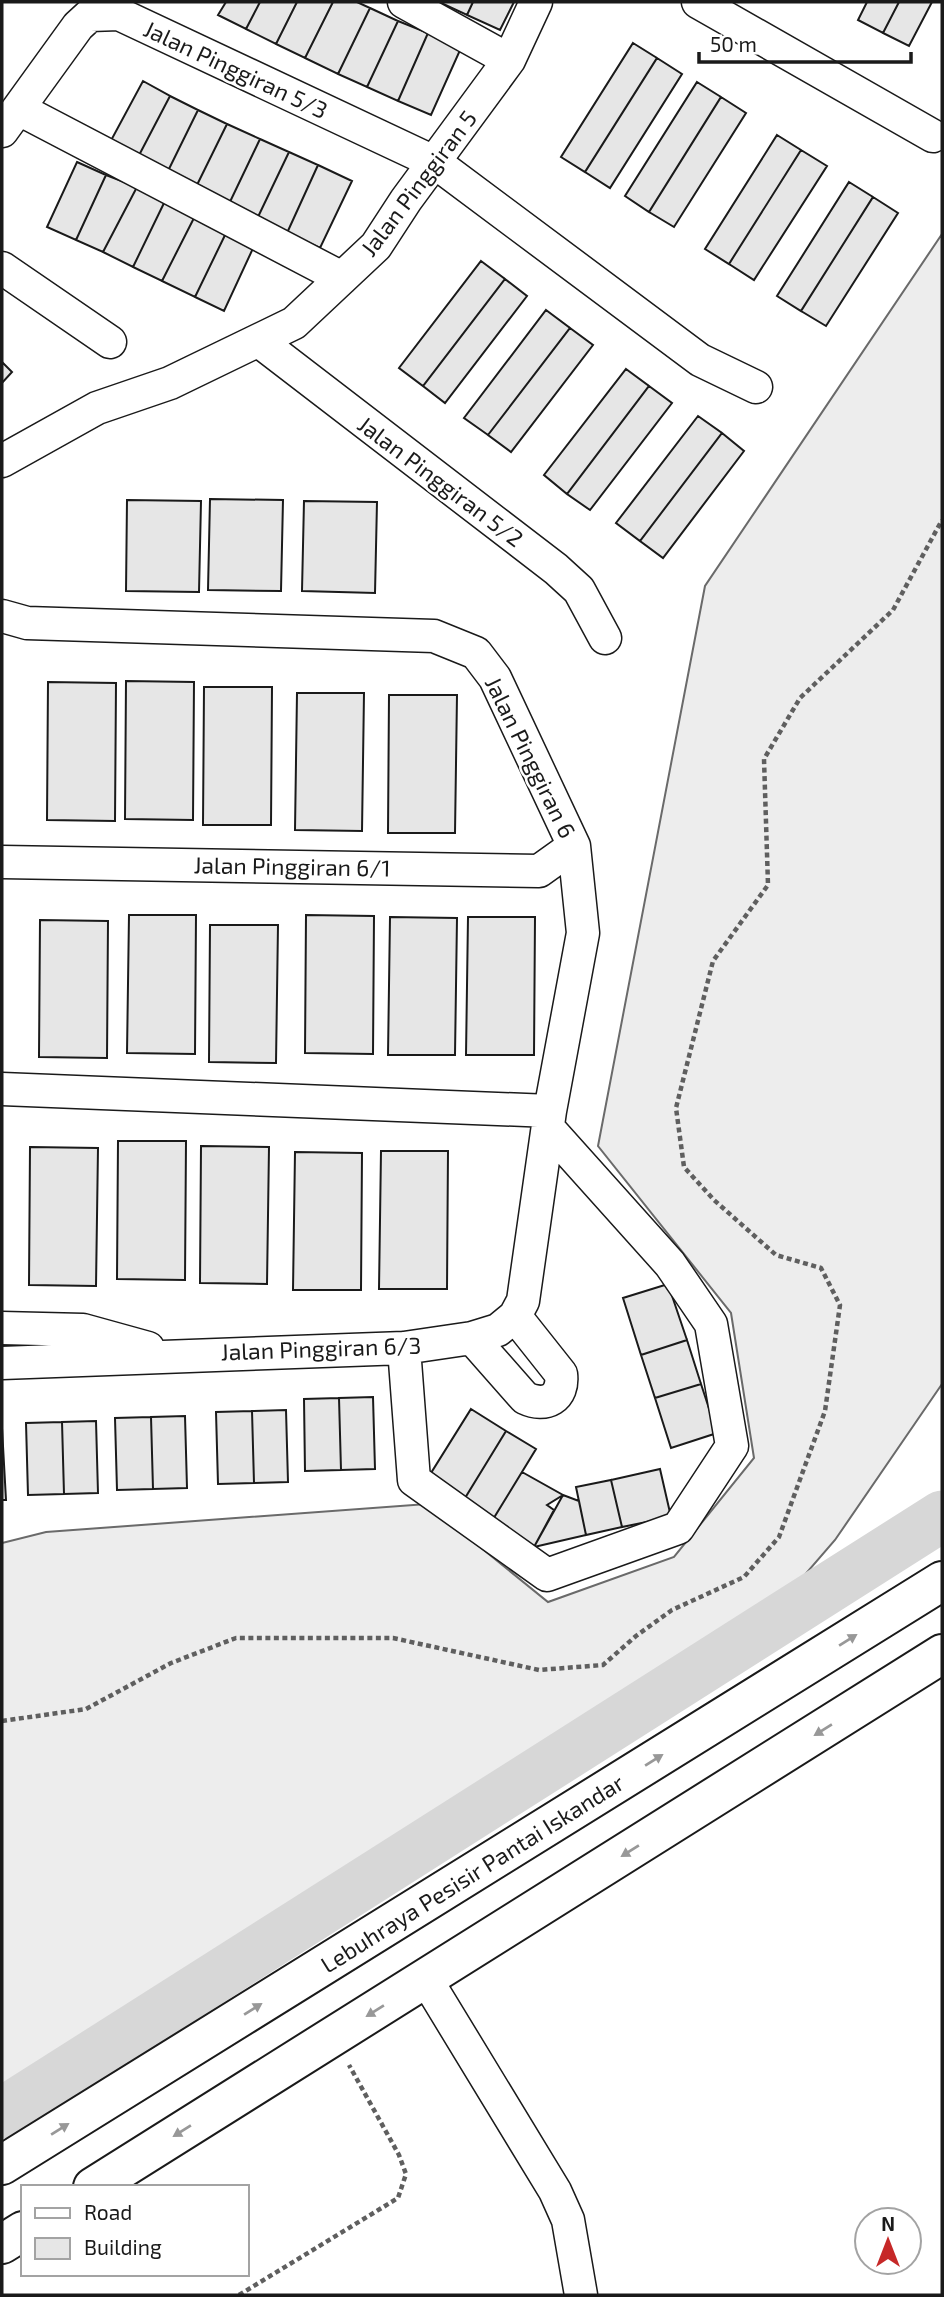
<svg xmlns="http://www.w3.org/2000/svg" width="944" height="2297" font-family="'Exo 2',sans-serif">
<rect width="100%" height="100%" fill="#fff"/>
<!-- built -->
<path fill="#ededed" stroke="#6a6a6a" stroke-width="2" d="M 942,234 L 942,1384 L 835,1540 L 784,1599 L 659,1688 L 2,2095 L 2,1543 L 46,1532 L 427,1504 L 548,1602 L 674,1557 L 754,1458 L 731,1313 L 598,1146 L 705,586 Z"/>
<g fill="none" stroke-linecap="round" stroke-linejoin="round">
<!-- river -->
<path stroke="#d7d7d7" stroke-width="51" d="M 2,2113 L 942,1516"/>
</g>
<!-- building -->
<path fill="#e6e6e6" stroke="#1a1a1a" stroke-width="2" d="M 226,2 L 260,2 L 246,29 L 218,15 Z
M 260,2 L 297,2 L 276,44 L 246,29 Z
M 297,2 L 333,2 L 305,58 L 276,44 Z
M 333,2 L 357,2 L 370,8 L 338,74 L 305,58 Z
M 439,2 L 473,2 L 467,15 Z
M 473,2 L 514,2 L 500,30 L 467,15 Z
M 867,2 L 899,2 L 883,33 L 858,20 Z
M 899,2 L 932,2 L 909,46 L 883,33 Z
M 370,8 L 398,21 L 367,87 L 338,74 Z
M 398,21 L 428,33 L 398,101 L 367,87 Z
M 428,33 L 461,48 L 431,115 L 398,101 Z
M 633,43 L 657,58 L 585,172 L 561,157 Z
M 657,58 L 682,74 L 610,188 L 585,172 Z
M 143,81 L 170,96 L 136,161 L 108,146 Z
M 697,82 L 721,97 L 649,212 L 625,196 Z
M 170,96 L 198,110 L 166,175 L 136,161 Z
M 721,97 L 746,113 L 674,227 L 649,212 Z
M 198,110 L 227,124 L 195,189 L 166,175 Z
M 227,124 L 260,139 L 228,206 L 195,189 Z
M 777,135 L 801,150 L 729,264 L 705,249 Z
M 260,139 L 289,152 L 257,219 L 228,206 Z
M 801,150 L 827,166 L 754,280 L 729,264 Z
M 289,152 L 318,165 L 287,233 L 257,219 Z
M 77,162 L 106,175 L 76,240 L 47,227 Z
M 318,165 L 352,181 L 320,248 L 287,233 Z
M 106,175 L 137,187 L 103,252 L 76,240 Z
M 849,182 L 873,197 L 801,311 L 777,296 Z
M 137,187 L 165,201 L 133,267 L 103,252 Z
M 873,197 L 898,213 L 826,326 L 801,311 Z
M 165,201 L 195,216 L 162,281 L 133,267 Z
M 195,216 L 227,231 L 195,297 L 162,281 Z
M 227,231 L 255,244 L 224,311 L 195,297 Z
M 481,261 L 505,279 L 423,386 L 399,368 Z
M 505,279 L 527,296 L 445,403 L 423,386 Z
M 546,310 L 570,328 L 488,435 L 464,418 Z
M 570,328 L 593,345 L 511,452 L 488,435 Z
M 2,362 L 12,372 L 2,383 Z
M 626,369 L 649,386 L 567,494 L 544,475 Z
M 649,386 L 672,403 L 590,510 L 567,494 Z
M 698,416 L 722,433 L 640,541 L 616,523 Z
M 722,433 L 744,451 L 663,558 L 640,541 Z
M 210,499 L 283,500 L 281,591 L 208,590 Z
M 127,500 L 201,501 L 199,592 L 126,591 Z
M 304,501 L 377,502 L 375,593 L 302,591 Z
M 126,681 L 194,682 L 193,820 L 125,819 Z
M 48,682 L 116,683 L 115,821 L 47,820 Z
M 204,687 L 272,687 L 271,825 L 203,825 Z
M 297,693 L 364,693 L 362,831 L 295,830 Z
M 389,695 L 457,695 L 455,833 L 388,833 Z
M 129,915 L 196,915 L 195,1054 L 127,1053 Z
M 306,915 L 374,916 L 373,1054 L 305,1053 Z
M 390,917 L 457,918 L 455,1055 L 388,1055 Z
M 468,917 L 535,917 L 534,1055 L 466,1055 Z
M 40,920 L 108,921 L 107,1058 L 39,1057 Z
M 210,925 L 278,925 L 276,1063 L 209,1062 Z
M 118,1141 L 186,1141 L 185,1280 L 117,1279 Z
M 201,1146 L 269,1147 L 267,1284 L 200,1283 Z
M 30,1147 L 98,1148 L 96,1286 L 29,1285 Z
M 381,1151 L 448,1151 L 447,1289 L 379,1289 Z
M 295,1152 L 362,1153 L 361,1290 L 293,1290 Z
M 668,1284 L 687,1340 L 641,1355 L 623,1298 Z
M 687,1340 L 701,1384 L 655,1398 L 641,1355 Z
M 701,1384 L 717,1433 L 671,1448 L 655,1398 Z
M 373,1397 L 375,1469 L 341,1470 L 339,1398 Z
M 339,1398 L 341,1470 L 305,1471 L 304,1399 Z
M 471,1409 L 506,1431 L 462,1503 L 426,1481 Z
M 286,1410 L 288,1482 L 254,1483 L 252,1411 Z
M 252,1411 L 254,1483 L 218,1484 L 216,1412 Z
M 185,1416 L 187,1488 L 153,1489 L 151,1417 Z
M 151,1417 L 153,1489 L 117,1490 L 115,1418 Z
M 96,1421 L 98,1493 L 64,1494 L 62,1422 Z
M 62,1422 L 64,1494 L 28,1495 L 26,1423 Z
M 2,1428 L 6,1500 L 2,1500 Z
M 506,1431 L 536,1449 L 492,1521 L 462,1503 Z
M 660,1469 L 671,1517 L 622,1527 L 611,1480 Z
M 522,1472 L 563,1495 L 547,1505 L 554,1510 L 534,1547 L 492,1521 Z
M 611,1480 L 622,1527 L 586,1535 L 576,1487 Z
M 563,1495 L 579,1501 L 586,1535 L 534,1547 Z"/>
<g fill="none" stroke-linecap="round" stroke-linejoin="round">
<!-- minor casing -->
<g stroke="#1a1a1a" stroke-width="35">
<path id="minor" d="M 404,2 L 509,60
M 698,2 L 933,136
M 19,109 L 342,278
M 2,131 L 78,26 L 90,15 L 119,14 L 436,163 L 700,360 L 756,387
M 2,268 L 110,342
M 259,341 L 556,569 L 579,590 L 605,638
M 2,461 L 97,408 L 170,383 L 294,323 L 376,246 L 406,200 L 509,60 L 536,2
M 2,616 L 27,623 L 434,636 L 476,653 L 495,678 L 574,846 L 583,933 L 550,1111 L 523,1301 L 515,1316 L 498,1330 L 472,1338 L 404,1348 L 2,1363
M 2,862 L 539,871 L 574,846
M 2,1089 L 550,1111
M 2,1328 L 83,1330 L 148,1348
M 472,1338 L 525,1398 C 546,1408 564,1398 561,1374 L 515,1316
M 404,1348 L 414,1480 L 547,1575 L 678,1528 L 732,1446 L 711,1324 L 670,1264 L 549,1129
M 426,1979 L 555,2191 L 568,2220 L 581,2295"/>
</g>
<!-- highway casing -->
<g stroke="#1a1a1a" stroke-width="42">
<path id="highway" d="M 2,2165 L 942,1581
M 93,2187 L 942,1654
M 2,2244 L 23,2231"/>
</g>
<!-- path -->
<path stroke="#5f5f5f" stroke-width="4.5" stroke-dasharray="5 3.5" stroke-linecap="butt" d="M 2,1721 L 86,1709 L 171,1663 L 236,1638 L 393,1638 L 539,1670 L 603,1665 L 636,1636 L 672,1610 L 744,1577 L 779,1537 L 825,1411 L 840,1305 L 821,1268 L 776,1255 L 714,1200 L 684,1167 L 676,1108 L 713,961 L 768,885 L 764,759 L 800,698 L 893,610 L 942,520
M 239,2295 L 398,2198 L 406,2174 L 399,2155 L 349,2065"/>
<!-- minor -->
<use href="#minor" stroke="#fff" stroke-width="32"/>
<!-- highway -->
<use href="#highway" stroke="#fff" stroke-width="38"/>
</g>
<!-- one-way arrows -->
<defs><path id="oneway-solid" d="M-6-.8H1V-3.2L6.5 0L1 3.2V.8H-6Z" transform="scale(1.75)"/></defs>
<g fill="#989898">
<use href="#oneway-solid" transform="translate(848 1640) rotate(-32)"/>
<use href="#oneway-solid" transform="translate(823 1730) rotate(148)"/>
<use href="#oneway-solid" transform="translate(654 1760) rotate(-32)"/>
<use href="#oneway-solid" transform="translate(630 1851) rotate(148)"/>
<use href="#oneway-solid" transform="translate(253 2009) rotate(-32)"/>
<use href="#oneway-solid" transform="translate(375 2011) rotate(148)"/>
<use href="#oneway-solid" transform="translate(60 2129) rotate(-32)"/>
<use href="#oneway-solid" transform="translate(182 2131) rotate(148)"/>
</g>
<g text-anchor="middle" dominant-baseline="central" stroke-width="5" stroke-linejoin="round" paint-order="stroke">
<!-- street labels -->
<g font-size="23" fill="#1a1a1a" stroke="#fff">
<text transform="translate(236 69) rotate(25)">Jalan Pinggiran 5/3</text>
<text transform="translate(418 183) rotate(-53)">Jalan Pinggiran 5</text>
<text transform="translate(441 481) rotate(37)">Jalan Pinggiran 5/2</text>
<text transform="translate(531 757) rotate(64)">Jalan Pinggiran 6</text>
<text transform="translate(292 866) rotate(1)">Jalan Pinggiran 6/1</text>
<text transform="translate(321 1348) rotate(-2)">Jalan Pinggiran 6/3</text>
<text transform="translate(472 1873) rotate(-32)">Lebuhraya Pesisir Pantai Iskandar</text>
</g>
</g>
<!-- border -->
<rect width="944" height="2297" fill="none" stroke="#1a1a1a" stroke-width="7"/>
<!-- legend -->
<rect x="21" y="2185" width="228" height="91" fill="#ffffff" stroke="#a3a3a3" stroke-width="2"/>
<rect x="35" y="2208" width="35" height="10" fill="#ffffff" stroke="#a3a3a3" stroke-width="2"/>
<text x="84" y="2220" font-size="21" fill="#1a1a1a">Road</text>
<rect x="35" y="2238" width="35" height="21" fill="#e6e6e6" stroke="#a3a3a3" stroke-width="2"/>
<text x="84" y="2255" font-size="21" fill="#1a1a1a">Building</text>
<!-- north arrow -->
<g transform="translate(888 2241)"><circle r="33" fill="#ffffff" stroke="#a3a3a3" stroke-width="2"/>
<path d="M0-5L12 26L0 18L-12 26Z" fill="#c62828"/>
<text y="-10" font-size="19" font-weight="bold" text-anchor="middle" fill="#1a1a1a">N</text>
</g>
<!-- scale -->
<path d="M699 52v10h212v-10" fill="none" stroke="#1a1a1a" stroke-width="3.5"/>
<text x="710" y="52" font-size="21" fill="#1a1a1a" stroke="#ffffff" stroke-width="5" paint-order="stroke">50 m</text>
</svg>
